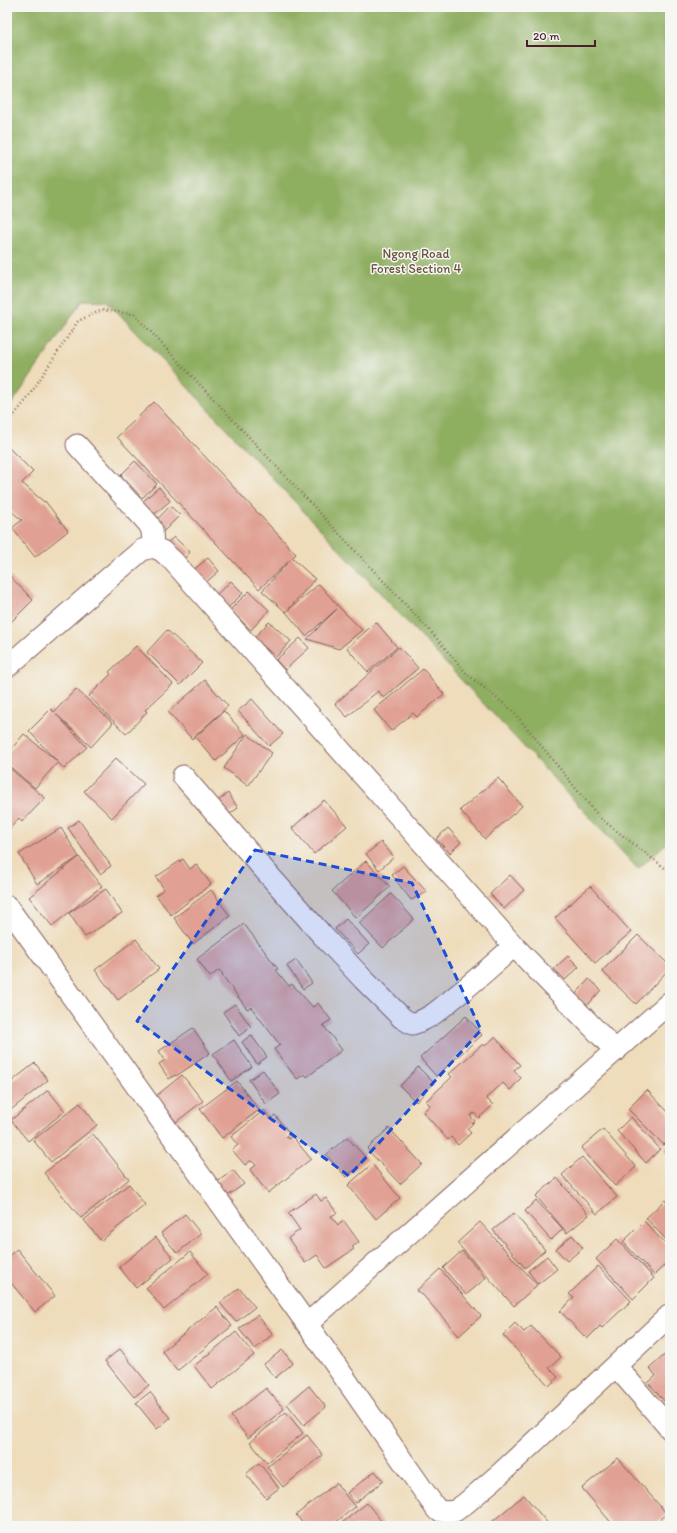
<svg xmlns="http://www.w3.org/2000/svg" width="677" height="1533" font-family="Itim,sans-serif">
<rect width="100%" height="100%" fill="#f6f6f2"/>
<filter id="ink" filterUnits="userSpaceOnUse"><feTurbulence type="fractalNoise" baseFrequency=".025" numOctaves="2"/><feDisplacementMap in="SourceGraphic" scale="8" xChannelSelector="R" yChannelSelector="G"/><feConvolveMatrix kernelMatrix="1 2 1 2 8 2 1 2 1" color-interpolation-filters="sRGB"/></filter>
<filter id="wash" filterUnits="userSpaceOnUse"><feTurbulence type="fractalNoise" baseFrequency=".012" numOctaves="4" result="noise"/><feDisplacementMap in="SourceGraphic" scale="16" xChannelSelector="R" yChannelSelector="G"/><feGaussianBlur stdDeviation="0.9" result="paint"/><feColorMatrix in="noise" values="0 0 0 0 0 0 0 0 0 0 0 0 0 0 0 0 0 1.4 0 .05"/><feComposite in="paint" operator="in"/></filter>
<g filter="url(#wash)">
<rect width="100%" height="100%" fill="#eedcba"/>
<!-- forest -->
<path fill="#8eae61" stroke="#6c6646" d="M 7,7 L 670,7 L 670,840 L 638,869 L 107,301 L 83,300 L 7,411 Z"/>
<g id="blocks">
<!-- building -->
<path fill="#e0a093" d="M 154,402 L 296,554 L 292,558 L 315,579 L 286,612 L 319,584 L 339,607 L 362,630 L 339,649 L 307,639 L 337,609 L 306,636 L 286,612 L 262,591 L 290,560 L 259,589 L 117,437 Z
M 7,446 L 33,472 L 22,483 L 44,502 L 45,501 L 68,531 L 35,557 L 12,528 L 22,520 L 7,508 Z
M 135,461 L 157,484 L 142,498 L 121,475 Z
M 159,487 L 170,501 L 151,517 L 140,504 Z
M 170,506 L 180,515 L 162,533 L 153,524 Z
M 174,537 L 190,552 L 181,562 L 164,546 Z
M 208,558 L 219,571 L 204,584 L 192,571 Z
M 7,573 L 33,600 L 7,626 Z
M 231,581 L 243,593 L 227,609 L 215,596 Z
M 249,591 L 269,610 L 251,630 L 230,610 Z
M 269,622 L 291,641 L 276,657 L 254,638 Z
M 376,622 L 397,647 L 368,672 L 347,648 Z
M 167,630 L 202,663 L 180,685 L 147,652 Z
M 300,638 L 309,648 L 285,670 L 276,660 Z
M 136,646 L 173,684 L 145,710 L 147,712 L 126,734 L 89,696 L 111,674 L 109,672 Z
M 399,647 L 418,668 L 384,698 L 378,691 L 347,717 L 335,704 Z
M 423,669 L 444,694 L 417,717 L 413,713 L 391,731 L 374,710 Z
M 205,680 L 228,706 L 192,739 L 168,712 Z
M 76,689 L 113,723 L 91,747 L 56,714 L 87,747 L 64,769 L 29,731 L 51,709 L 54,712 Z
M 252,699 L 283,734 L 269,746 L 238,711 Z
M 224,711 L 245,735 L 216,761 L 195,737 Z
M 24,734 L 58,762 L 35,788 L 7,764 L 7,754 Z
M 247,734 L 272,753 L 248,786 L 224,768 Z
M 116,758 L 144,784 L 112,818 L 84,791 Z
M 7,766 L 45,798 L 22,822 L 19,818 L 7,832 Z
M 498,778 L 522,806 L 485,839 L 460,810 Z
M 228,793 L 238,808 L 228,815 L 218,801 Z
M 324,800 L 347,826 L 314,854 L 292,828 Z
M 79,820 L 111,866 L 100,874 L 68,828 Z
M 61,828 L 79,857 L 37,884 L 19,854 Z
M 448,828 L 461,842 L 450,853 L 436,839 Z
M 381,842 L 394,857 L 379,870 L 366,854 Z
M 79,857 L 102,886 L 52,926 L 29,897 Z
M 183,859 L 190,869 L 196,864 L 211,884 L 171,915 L 156,895 L 164,889 L 156,877 Z
M 366,861 L 390,887 L 356,918 L 332,891 Z
M 403,866 L 427,892 L 411,900 L 392,875 Z
M 510,875 L 524,890 L 504,909 L 490,894 Z
M 590,886 L 631,932 L 595,963 L 555,918 Z
M 106,889 L 122,913 L 85,937 L 69,913 Z
M 211,890 L 230,916 L 193,944 L 174,918 Z
M 391,894 L 414,919 L 383,948 L 359,923 Z
M 346,919 L 369,944 L 358,954 L 335,929 Z
M 244,924 L 278,969 L 276,970 L 289,986 L 292,984 L 313,1007 L 318,1003 L 331,1020 L 323,1025 L 342,1050 L 307,1077 L 305,1074 L 297,1079 L 274,1049 L 280,1045 L 251,1007 L 247,1009 L 222,975 L 223,974 L 219,970 L 210,977 L 197,959 Z
M 638,935 L 670,966 L 670,968 L 636,1004 L 602,971 Z
M 136,939 L 159,969 L 118,1000 L 95,970 Z
M 568,956 L 579,967 L 565,980 L 554,969 Z
M 296,960 L 312,983 L 303,989 L 287,966 Z
M 589,979 L 601,990 L 587,1006 L 575,995 Z
M 235,1004 L 251,1027 L 239,1036 L 223,1012 Z
M 466,1016 L 482,1035 L 436,1076 L 420,1058 Z
M 193,1028 L 210,1053 L 176,1076 L 175,1075 L 169,1079 L 159,1064 L 165,1060 L 159,1051 Z
M 251,1035 L 267,1057 L 257,1064 L 242,1042 Z
M 495,1037 L 520,1065 L 514,1070 L 521,1078 L 510,1090 L 503,1083 L 486,1098 L 493,1105 L 479,1118 L 474,1113 L 470,1116 L 475,1121 L 467,1129 L 471,1133 L 458,1145 L 451,1137 L 448,1140 L 423,1112 L 430,1105 L 426,1101 L 452,1077 L 449,1074 L 483,1044 L 485,1046 Z
M 234,1040 L 252,1067 L 231,1081 L 213,1054 Z
M 35,1063 L 48,1080 L 7,1113 L 7,1085 Z
M 418,1067 L 434,1083 L 416,1102 L 400,1086 Z
M 263,1070 L 280,1094 L 266,1104 L 249,1080 Z
M 182,1075 L 203,1101 L 176,1122 L 156,1096 Z
M 237,1081 L 259,1110 L 222,1138 L 200,1109 Z
M 48,1090 L 65,1111 L 28,1141 L 11,1120 Z
M 647,1090 L 670,1114 L 670,1139 L 664,1145 L 628,1109 Z
M 80,1103 L 97,1125 L 51,1162 L 33,1140 Z
M 264,1110 L 270,1119 L 275,1115 L 290,1134 L 286,1136 L 288,1139 L 292,1136 L 311,1159 L 268,1193 L 250,1170 L 256,1165 L 253,1162 L 250,1161 L 245,1165 L 232,1150 L 238,1145 L 231,1137 Z
M 631,1117 L 660,1149 L 646,1163 L 617,1131 Z
M 389,1128 L 422,1164 L 400,1184 L 367,1149 Z
M 603,1129 L 636,1167 L 615,1186 L 581,1148 Z
M 93,1134 L 129,1179 L 81,1218 L 44,1173 Z
M 347,1137 L 367,1159 L 346,1177 L 326,1155 Z
M 670,1144 L 670,1157 L 664,1150 Z
M 582,1157 L 617,1197 L 597,1214 L 562,1175 Z
M 372,1164 L 400,1198 L 376,1219 L 348,1185 Z
M 233,1170 L 244,1184 L 226,1197 L 216,1183 Z
M 557,1178 L 589,1215 L 567,1233 L 536,1196 Z
M 129,1184 L 145,1205 L 101,1241 L 84,1220 Z
M 316,1194 L 321,1201 L 326,1198 L 337,1213 L 331,1216 L 338,1225 L 344,1221 L 359,1242 L 352,1247 L 354,1249 L 326,1268 L 317,1255 L 305,1263 L 288,1238 L 300,1230 L 288,1213 Z
M 536,1200 L 563,1229 L 551,1240 L 525,1211 Z
M 665,1200 L 670,1206 L 670,1244 L 646,1218 Z
M 514,1213 L 545,1250 L 525,1268 L 493,1230 Z
M 185,1214 L 201,1234 L 177,1253 L 161,1233 Z
M 644,1221 L 670,1249 L 670,1260 L 654,1275 L 623,1242 Z
M 480,1222 L 537,1285 L 514,1306 L 457,1243 Z
M 572,1235 L 583,1248 L 567,1261 L 556,1249 Z
M 156,1237 L 173,1258 L 136,1288 L 119,1267 Z
M 617,1239 L 654,1278 L 633,1299 L 596,1259 Z
M 17,1249 L 55,1296 L 35,1312 L 7,1278 L 7,1257 Z
M 462,1251 L 486,1278 L 466,1295 L 443,1268 Z
M 190,1252 L 208,1274 L 164,1310 L 146,1288 Z
M 547,1256 L 557,1269 L 538,1284 L 528,1271 Z
M 598,1266 L 631,1301 L 602,1328 L 600,1326 L 587,1339 L 560,1311 L 574,1298 L 569,1294 Z
M 440,1269 L 481,1316 L 459,1336 L 421,1293 L 416,1291 Z
M 239,1288 L 255,1307 L 236,1322 L 220,1303 Z
M 217,1307 L 232,1326 L 177,1371 L 162,1351 Z
M 257,1315 L 273,1334 L 255,1349 L 239,1329 Z
M 515,1323 L 524,1332 L 531,1326 L 561,1357 L 549,1368 L 558,1377 L 549,1386 L 503,1335 Z
M 236,1332 L 254,1355 L 212,1389 L 194,1366 Z
M 120,1349 L 149,1385 L 134,1397 L 105,1361 Z
M 282,1350 L 293,1363 L 275,1378 L 264,1364 Z
M 670,1350 L 670,1399 L 666,1403 L 648,1383 L 656,1376 L 650,1368 Z
M 309,1386 L 326,1407 L 304,1425 L 287,1404 Z
M 266,1388 L 284,1409 L 248,1438 L 231,1416 Z
M 150,1392 L 170,1418 L 157,1429 L 136,1403 Z
M 286,1412 L 303,1433 L 267,1463 L 250,1442 Z
M 307,1435 L 323,1455 L 283,1487 L 267,1467 Z
M 618,1458 L 667,1514 L 653,1526 L 614,1526 L 582,1488 Z
M 259,1463 L 279,1488 L 266,1498 L 246,1474 Z
M 375,1471 L 383,1481 L 355,1503 L 347,1493 Z
M 336,1483 L 355,1507 L 331,1526 L 305,1526 L 296,1515 Z
M 524,1495 L 550,1526 L 487,1526 Z
M 367,1503 L 385,1526 L 338,1526 Z"/>
</g>
</g>
<g filter="url(#ink)">
<use href="#blocks" fill-opacity="0" stroke="#83615d" stroke-width="1"/>
<g fill="none" stroke-linecap="round" stroke-linejoin="round">
<!-- minor casing -->
<g stroke="#83615d" stroke-width="23">
<path id="minor" d="M 77,445 L 148,523 L 152,530 L 153,547
M 7,667 L 110,577 L 142,550 L 153,547 L 162,551 L 173,561 L 514,946 L 616,1051
M 183,776 L 260,865 L 323,936 L 363,979 L 402,1018 L 412,1024 C 428,1020 439,1010 451,1000 C 473,983 494,964 514,946
M 7,906 L 307,1324 L 437,1510 L 446,1512 L 455,1511 L 466,1503 L 502,1472 L 670,1315
M 307,1324 L 670,1002
M 616,1366 L 670,1429"/>
</g>
<!-- path -->
<path stroke="#83615d" stroke-width="2.5" stroke-dasharray="1 3" stroke-linecap="butt" d="M 7,424 L 27,399 L 78,321 L 102,310 L 134,314 L 432,633 L 467,674 L 513,711 L 600,818 L 670,872"/>
<!-- minor -->
<use href="#minor" stroke="#fff" stroke-width="21"/>
</g>
</g>
<!-- marked area -->
<path fill="#1d4ed8" fill-opacity="0.2" stroke="#1d4ed8" stroke-width="3" stroke-dasharray="8 5" stroke-linejoin="round" d="M 255,850 L 412,883 L 481,1030 L 349,1176 L 137,1021 Z"/>
<g text-anchor="middle" dominant-baseline="central" stroke-width="3" stroke-linejoin="round" paint-order="stroke">
<!-- park labels -->
<g font-size="13" fill="#6a523f" stroke="#f6f6f2">
<text x="416" y="253">Ngong Road<tspan x="416" dy="15">Forest Section 4</tspan></text>
</g>
</g>
<!-- margin -->
<rect width="677" height="1533" fill="none" stroke="#f6f6f2" stroke-width="24"/>
<!-- scale -->
<path d="M527 40v6h68v-6" fill="none" stroke="#4a1f2b" stroke-width="2"/>
<text x="533" y="40" font-size="12" fill="#4a1f2b" stroke="#f6f6f2" stroke-width="3" paint-order="stroke">20 m</text>
</svg>
